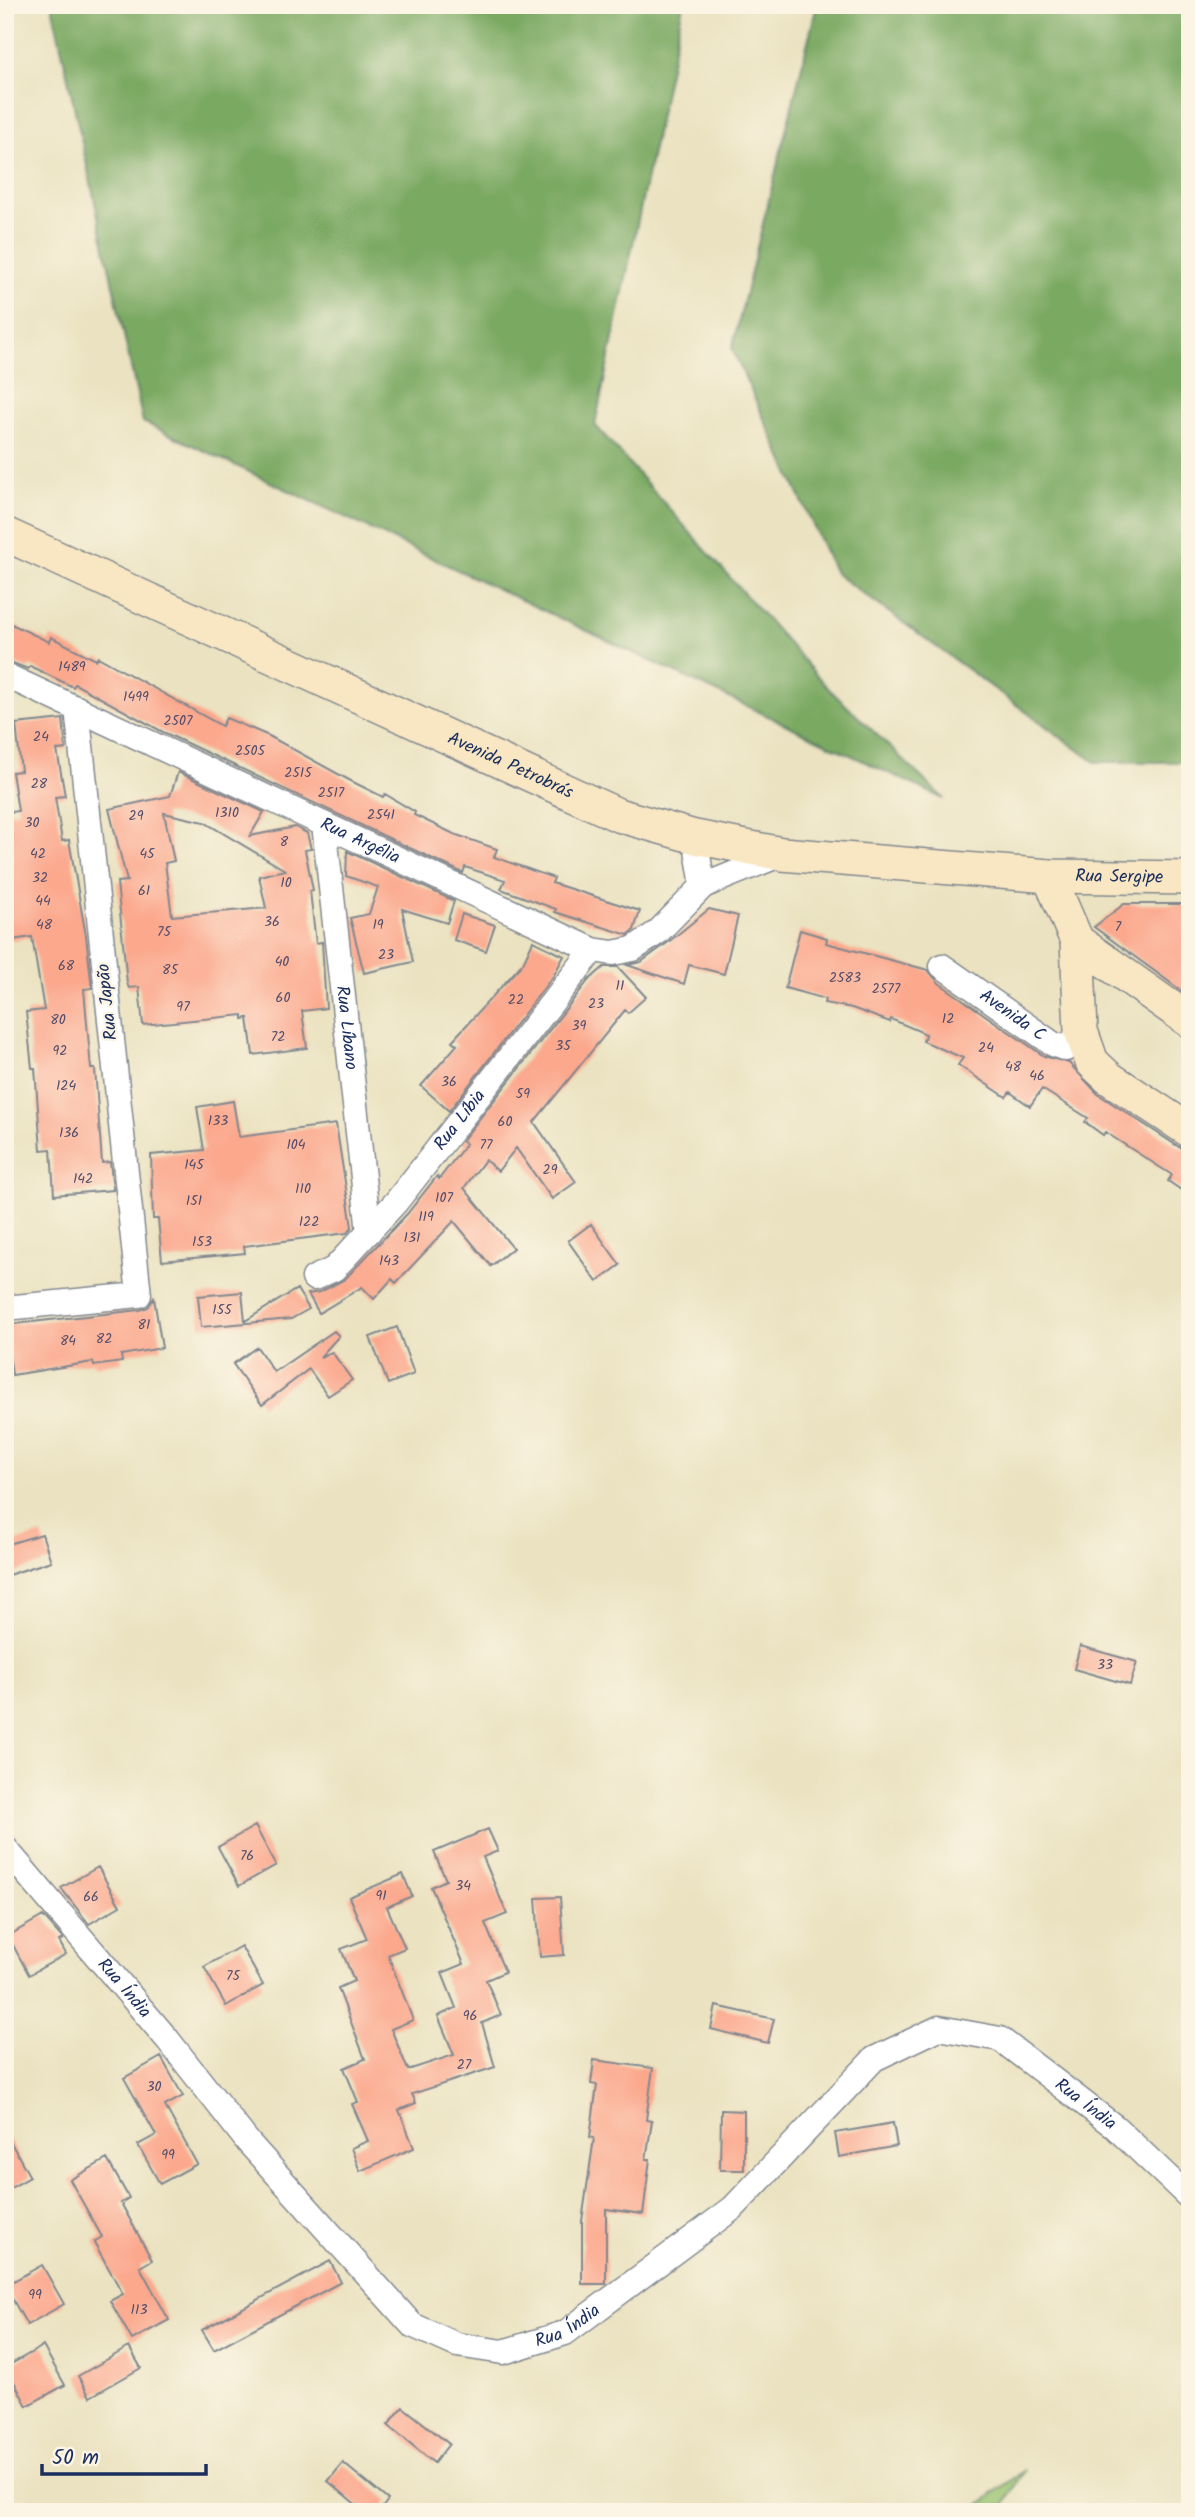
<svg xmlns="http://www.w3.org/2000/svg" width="1195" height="2517" font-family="Kalam,sans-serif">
<rect width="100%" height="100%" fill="#fcf5e5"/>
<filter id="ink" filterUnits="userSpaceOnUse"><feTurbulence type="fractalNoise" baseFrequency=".0143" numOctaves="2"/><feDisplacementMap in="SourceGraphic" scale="14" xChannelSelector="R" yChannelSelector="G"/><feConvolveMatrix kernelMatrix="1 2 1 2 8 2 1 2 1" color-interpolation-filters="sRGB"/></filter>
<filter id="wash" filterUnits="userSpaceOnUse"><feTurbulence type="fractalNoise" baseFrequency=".00686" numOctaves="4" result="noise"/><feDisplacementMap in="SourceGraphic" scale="28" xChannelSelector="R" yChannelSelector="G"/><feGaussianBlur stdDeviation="1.57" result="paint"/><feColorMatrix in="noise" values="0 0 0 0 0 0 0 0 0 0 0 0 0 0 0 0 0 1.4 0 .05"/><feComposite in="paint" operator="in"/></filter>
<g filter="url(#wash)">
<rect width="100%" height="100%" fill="#eae2c0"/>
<!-- green -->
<path fill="#99c370" stroke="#5a7967" stroke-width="2" d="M 1025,2470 L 1000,2512 L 970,2512 Z"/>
<!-- forest -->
<path fill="#7aa962" stroke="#4a6c60" stroke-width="2" d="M 52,5 L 683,5 L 595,425 L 826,686 L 944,799 L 143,422 Z
M 817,5 L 1190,5 L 1190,762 L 1095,762 L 835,573 L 732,349 Z"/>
<g id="blocks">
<!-- building -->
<path fill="#fba88d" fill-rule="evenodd" d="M 5,621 L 49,642 L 51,637 L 96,660 L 98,657 L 222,726 L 226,718 L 269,736 L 349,780 L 383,797 L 385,794 L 415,812 L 414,815 L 454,834 L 497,849 L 494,857 L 554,878 L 552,883 L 640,911 L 634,930 L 628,935 L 555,912 L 556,909 L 501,889 L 505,880 L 465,867 L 463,873 L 163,732 L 75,684 L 73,687 L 30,666 L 28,669 L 5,660 Z
M 63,719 L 66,749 L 57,750 L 65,796 L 55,797 L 62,841 L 69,840 L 86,936 L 92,988 L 84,989 L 91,1069 L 95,1069 L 102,1163 L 110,1162 L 113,1190 L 54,1195 L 51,1149 L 41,1150 L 35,1068 L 32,1068 L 26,1012 L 44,1010 L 32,937 L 5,941 L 5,813 L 18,811 L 12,772 L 21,771 L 16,724 Z
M 178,772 L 264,812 L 250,836 L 295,827 L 307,833 L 311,849 L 305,850 L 313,890 L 310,891 L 316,943 L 322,942 L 326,1008 L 302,1011 L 307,1048 L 253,1055 L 248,1018 L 243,1019 L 243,1015 L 143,1025 L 139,987 L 129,988 L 127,983 L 117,882 L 127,881 L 109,809 L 170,796 ZM 164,813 L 204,822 L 285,870 L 259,876 L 266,908 L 172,916 L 165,863 L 174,861 Z
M 347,851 L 454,901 L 447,923 L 402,909 L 413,962 L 364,973 L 350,918 L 369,914 L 378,887 L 346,876 Z
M 1124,904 L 1190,904 L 1190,997 L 1094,927 Z
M 709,909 L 738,916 L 724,974 L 689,965 L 684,984 L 627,965 L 641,962 L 666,944 Z
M 462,914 L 495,925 L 486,951 L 454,940 Z
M 800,930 L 827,938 L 826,943 L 928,970 L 939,983 L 1044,1056 L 1069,1063 L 1098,1094 L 1179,1147 L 1190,1150 L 1190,1196 L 1168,1181 L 1172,1175 L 1105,1132 L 1103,1135 L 1085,1122 L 1088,1118 L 1042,1089 L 1030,1106 L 1010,1092 L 1006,1097 L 958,1065 L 963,1058 L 923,1041 L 926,1034 L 891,1019 L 890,1022 L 852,1008 L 824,1003 L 825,999 L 785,988 Z
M 533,941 L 564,956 L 554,975 L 449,1111 L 421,1086 L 457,1045 L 452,1041 L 523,963 Z
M 604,967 L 618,967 L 646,997 L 628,1013 L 625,1010 L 534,1122 L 576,1182 L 552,1199 L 516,1148 L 498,1171 L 485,1160 L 464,1188 L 513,1248 L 491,1266 L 454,1221 L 396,1283 L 392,1279 L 374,1299 L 362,1287 L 319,1313 L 308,1294 L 320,1292 L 345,1279 L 407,1214 L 437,1176 L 439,1179 L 466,1144 L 462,1141 L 588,981 Z
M 233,1101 L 239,1137 L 336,1124 L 352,1227 L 347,1233 L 244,1246 L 245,1253 L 162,1261 L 158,1219 L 153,1219 L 151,1155 L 204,1150 L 197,1107 Z
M 591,1224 L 620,1265 L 597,1282 L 568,1241 Z
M 297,1289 L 309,1309 L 291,1319 L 201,1327 L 198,1296 L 242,1292 L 245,1321 Z
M 154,1298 L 162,1348 L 121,1355 L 122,1362 L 94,1366 L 93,1362 L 12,1375 L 5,1325 L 140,1310 L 148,1307 Z
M 397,1327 L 414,1374 L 388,1384 L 370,1337 Z
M 334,1331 L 339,1336 L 320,1357 L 332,1352 L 352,1380 L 328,1396 L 309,1369 L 262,1405 L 233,1364 L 257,1347 L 274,1372 Z
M 42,1534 L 51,1561 L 5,1576 L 5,1545 Z
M 1080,1646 L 1137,1662 L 1130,1685 L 1074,1669 Z
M 255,1826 L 276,1865 L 239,1886 L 218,1847 Z
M 488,1829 L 498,1851 L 483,1857 L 507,1914 L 485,1923 L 505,1972 L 486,1980 L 501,2015 L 482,2023 L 495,2067 L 412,2094 L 416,2103 L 399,2110 L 414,2148 L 360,2171 L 351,2148 L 368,2141 L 352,2104 L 358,2102 L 344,2068 L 365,2059 L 338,1988 L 354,1981 L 341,1949 L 367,1939 L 349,1897 L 403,1874 L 412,1896 L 387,1907 L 405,1948 L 388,1955 L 413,2020 L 391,2029 L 408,2070 L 454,2055 L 438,2016 L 456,2008 L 442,1973 L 464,1964 L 431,1887 L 446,1880 L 434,1852 Z
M 98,1867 L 120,1906 L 89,1924 L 61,1888 Z
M 560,1897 L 564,1955 L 540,1957 L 536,1898 Z
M 43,1916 L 63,1939 L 59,1941 L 66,1954 L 29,1975 L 8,1936 Z
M 241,1946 L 263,1985 L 226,2006 L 204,1967 Z
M 716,2006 L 774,2019 L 768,2043 L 711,2029 Z
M 161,2057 L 183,2096 L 165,2106 L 197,2164 L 160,2184 L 138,2145 L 156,2135 L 124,2078 Z
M 594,2060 L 653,2068 L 646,2120 L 652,2121 L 646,2159 L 650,2159 L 643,2214 L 606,2209 L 606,2284 L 582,2284 L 582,2221 L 594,2138 L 590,2137 L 597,2085 L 591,2084 Z
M 721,2110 L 744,2111 L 744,2170 L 720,2170 Z
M 893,2123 L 897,2146 L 839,2157 L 835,2133 Z
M 5,2132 L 30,2177 L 5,2191 Z
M 107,2159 L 129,2198 L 121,2203 L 152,2260 L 140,2267 L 169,2320 L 132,2340 L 110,2301 L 123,2294 L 94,2242 L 102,2237 L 70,2180 Z
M 330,2261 L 341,2282 L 214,2350 L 202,2330 Z
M 42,2265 L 64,2304 L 27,2325 L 5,2286 Z
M 43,2346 L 65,2385 L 27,2406 L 6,2367 Z
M 129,2347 L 141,2368 L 90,2397 L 78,2376 Z
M 403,2407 L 449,2444 L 434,2463 L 388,2425 Z
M 343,2463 L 388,2500 L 379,2512 L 365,2512 L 328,2481 Z"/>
</g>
</g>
<g filter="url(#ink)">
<use href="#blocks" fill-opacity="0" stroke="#82888f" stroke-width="2"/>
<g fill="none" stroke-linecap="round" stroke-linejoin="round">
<!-- street casing -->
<g stroke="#82888f" stroke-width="27">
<g id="street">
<path id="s1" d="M 5,675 L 593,950 L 613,953 L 633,949 L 658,932 L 703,886 L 782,854"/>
<path id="s2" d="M 324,824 L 369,1232"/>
<path d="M 695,837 L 703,886"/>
<path id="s3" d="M 942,966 L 1053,1044 L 1066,1049 L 1081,1031"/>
<path id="s4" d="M 314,1278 L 334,1269 L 396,1202 L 593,950"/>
<path d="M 5,1308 L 139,1295 L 77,708"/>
<path id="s5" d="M 5,1848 L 168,2040 L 248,2142 L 412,2325 L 457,2345 L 503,2352 L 565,2333 L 733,2208 L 874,2059 L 939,2028 L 1000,2039 L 1115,2127 L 1190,2198"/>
</g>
</g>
<!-- secondary casing -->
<g stroke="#82888f" stroke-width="36">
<g id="secondary">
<path id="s6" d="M 5,534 L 618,815 L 695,837 L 782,854 L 1049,876 L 1190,878"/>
<path d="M 1049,876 L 1077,941 L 1081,1031 L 1092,1062 L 1109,1078 L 1190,1131"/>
<path d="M 1077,941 L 1190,1021"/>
</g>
</g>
<!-- street -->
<use href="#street" stroke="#fff" stroke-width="24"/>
<!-- secondary -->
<use href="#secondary" stroke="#f9e7c3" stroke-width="33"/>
</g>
</g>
<g text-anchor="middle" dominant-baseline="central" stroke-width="5" stroke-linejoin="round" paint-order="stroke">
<!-- number labels -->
<g font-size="14" fill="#534d6a">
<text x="72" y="667">1489</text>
<text x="136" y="697">1499</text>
<text x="178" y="721">2507</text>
<text x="41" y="737">24</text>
<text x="250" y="751">2505</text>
<text x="298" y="773">2515</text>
<text x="39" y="784">28</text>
<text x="331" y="793">2517</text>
<text x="227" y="813">1310</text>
<text x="381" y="815">2541</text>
<text x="136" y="816">29</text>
<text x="32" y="823">30</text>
<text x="284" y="842">8</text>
<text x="38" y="854">42</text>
<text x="147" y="854">45</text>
<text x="40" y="878">32</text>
<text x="286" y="883">10</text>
<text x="144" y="891">61</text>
<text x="43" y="901">44</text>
<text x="272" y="922">36</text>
<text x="44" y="925">48</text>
<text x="378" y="925">19</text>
<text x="1118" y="927">7</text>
<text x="164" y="932">75</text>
<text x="386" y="955">23</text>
<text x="282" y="962">40</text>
<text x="66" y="966">68</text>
<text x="170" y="970">85</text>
<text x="845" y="978">2583</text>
<text x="620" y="986">11</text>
<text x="886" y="989">2577</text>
<text x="283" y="998">60</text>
<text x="516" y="1000">22</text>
<text x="596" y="1004">23</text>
<text x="183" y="1007">97</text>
<text x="948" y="1019">12</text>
<text x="58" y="1020">80</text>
<text x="579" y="1026">39</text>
<text x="278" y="1037">72</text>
<text x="563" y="1046">35</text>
<text x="986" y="1048">24</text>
<text x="60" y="1051">92</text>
<text x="1013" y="1067">48</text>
<text x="1037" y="1076">46</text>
<text x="449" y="1082">36</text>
<text x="66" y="1086">124</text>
<text x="523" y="1094">59</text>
<text x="218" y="1121">133</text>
<text x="505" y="1122">60</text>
<text x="69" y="1133">136</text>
<text x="296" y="1145">104</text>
<text x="486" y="1145">77</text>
<text x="194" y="1165">145</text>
<text x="550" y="1170">29</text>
<text x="83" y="1179">142</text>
<text x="303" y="1189">110</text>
<text x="444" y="1198">107</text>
<text x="194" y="1201">151</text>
<text x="426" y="1217">119</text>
<text x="309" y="1222">122</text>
<text x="412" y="1238">131</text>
<text x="202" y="1242">153</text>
<text x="389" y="1261">143</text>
<text x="222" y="1310">155</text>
<text x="144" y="1325">81</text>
<text x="104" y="1339">82</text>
<text x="68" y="1341">84</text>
<text x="1105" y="1665">33</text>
<text x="247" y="1856">76</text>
<text x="463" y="1886">34</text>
<text x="381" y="1896">91</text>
<text x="91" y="1897">66</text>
<text x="233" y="1976">75</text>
<text x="470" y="2016">96</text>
<text x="464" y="2065">27</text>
<text x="154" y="2087">30</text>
<text x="168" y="2155">99</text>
<text x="35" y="2295">99</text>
<text x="139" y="2310">113</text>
</g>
<!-- street labels -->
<g font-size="18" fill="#1b2f5e" stroke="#fcf5e5">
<text stroke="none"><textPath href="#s6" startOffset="556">Avenida Petrobrás</textPath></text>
<text stroke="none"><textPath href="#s1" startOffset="392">Rua Argélia</textPath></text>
<text stroke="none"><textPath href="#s6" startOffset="1181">Rua Sergipe</textPath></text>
<text transform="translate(108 1002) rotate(-96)">Rua Japão</text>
<text stroke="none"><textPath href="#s3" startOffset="86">Avenida C</textPath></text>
<text stroke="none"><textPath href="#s2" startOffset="205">Rua Líbano</textPath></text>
<text stroke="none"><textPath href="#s4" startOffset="217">Rua Líbia</textPath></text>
<text stroke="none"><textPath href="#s5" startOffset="184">Rua Índia</textPath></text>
<text stroke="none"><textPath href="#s5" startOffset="1444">Rua Índia</textPath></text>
<text stroke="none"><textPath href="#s5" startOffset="793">Rua Índia</textPath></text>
</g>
</g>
<!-- margin -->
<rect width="1195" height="2517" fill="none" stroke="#fcf5e5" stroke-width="28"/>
<!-- scale -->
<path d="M42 2464v10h164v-10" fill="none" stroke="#1b2f5e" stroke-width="3.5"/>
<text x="52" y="2464" font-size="21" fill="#1b2f5e" stroke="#fcf5e5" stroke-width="5" paint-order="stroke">50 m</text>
</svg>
